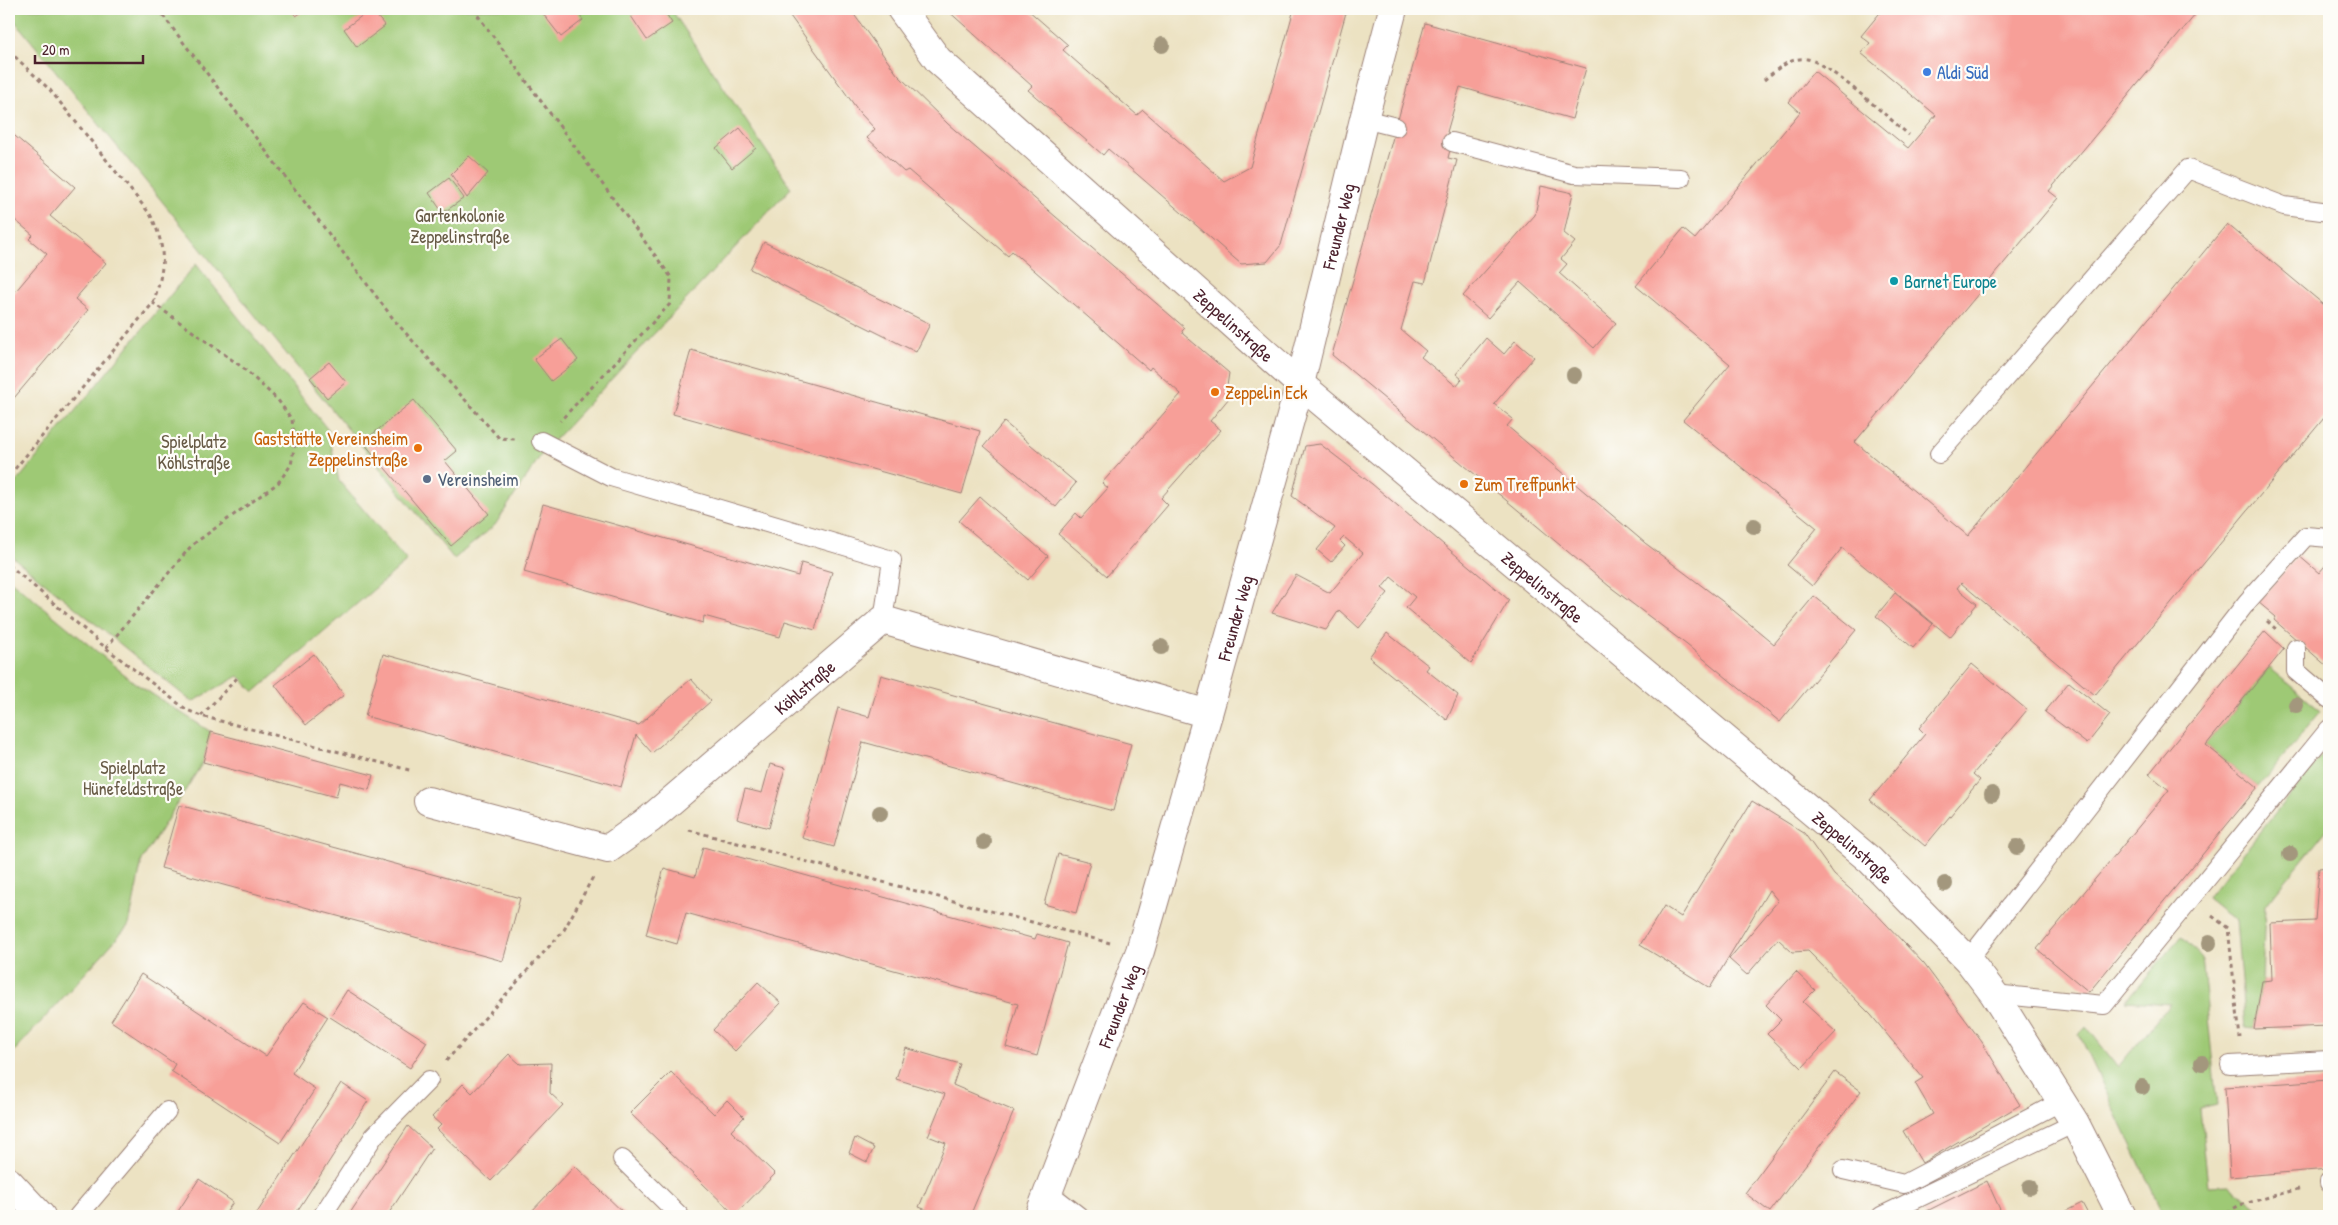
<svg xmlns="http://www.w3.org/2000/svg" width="2338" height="1225" font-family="'Patrick Hand',sans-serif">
<rect width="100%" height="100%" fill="#fdfcf7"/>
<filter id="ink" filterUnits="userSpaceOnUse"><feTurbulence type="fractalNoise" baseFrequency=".02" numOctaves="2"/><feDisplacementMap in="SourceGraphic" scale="10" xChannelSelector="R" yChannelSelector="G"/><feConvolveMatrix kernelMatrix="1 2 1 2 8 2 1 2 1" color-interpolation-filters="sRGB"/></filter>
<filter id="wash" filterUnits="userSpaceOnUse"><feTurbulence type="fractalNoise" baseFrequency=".0096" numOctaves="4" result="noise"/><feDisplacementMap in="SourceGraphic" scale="20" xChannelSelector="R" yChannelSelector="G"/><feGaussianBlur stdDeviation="1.12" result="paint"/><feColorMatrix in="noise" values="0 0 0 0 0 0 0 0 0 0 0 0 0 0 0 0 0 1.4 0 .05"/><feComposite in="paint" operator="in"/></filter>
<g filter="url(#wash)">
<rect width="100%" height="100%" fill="#ece2c2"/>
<!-- green -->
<path fill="#9ec975" stroke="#747450" d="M 9,9 L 327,9 L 330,12 L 334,9 L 671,9 L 791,188 L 543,452 L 495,525 L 454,559 L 9,14 Z
M 196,264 L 328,430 L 339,481 L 407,561 L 254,692 L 239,676 L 192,702 L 9,554 L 9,491 Z
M 9,579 L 135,683 L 211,732 L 203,762 L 142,860 L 129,925 L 9,1057 Z
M 2269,668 L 2321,711 L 2258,787 L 2206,745 Z
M 2329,747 L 2329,827 L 2265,906 L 2262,981 L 2254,1029 L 2245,1028 L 2236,921 L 2207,898 Z
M 2181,936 L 2202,958 L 2217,1105 L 2200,1109 L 2208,1186 L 2229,1185 L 2269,1216 L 2164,1216 L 2079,1034 L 2086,1026 L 2118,1067 L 2170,1004 L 2126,1001 Z"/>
<g id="blocks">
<!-- building -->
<path fill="#f79f98" d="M 290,9 L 307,9 L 296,16 Z
M 371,9 L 385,26 L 357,47 L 344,29 Z
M 542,9 L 575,9 L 583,20 L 561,37 L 540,10 Z
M 641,9 L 663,9 L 672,23 L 647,40 L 631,16 Z
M 785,9 L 850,9 L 897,74 L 948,124 L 1185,328 L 1182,331 L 1183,334 L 1229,373 L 1227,386 L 1234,392 L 1210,421 L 1221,430 L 1161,498 L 1168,505 L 1107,576 L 1058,534 L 1076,513 L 1081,518 L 1108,488 L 1102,483 L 1181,394 L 1151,367 L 1149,370 L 1012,251 L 1008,256 L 908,170 L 904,172 L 867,138 L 875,129 L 860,113 Z
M 946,9 L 1027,9 L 1068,45 L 1063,50 L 1137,115 L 1143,110 L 1224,181 L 1250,167 L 1294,9 L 1347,9 L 1281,245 L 1267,262 L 1241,264 L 1108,149 L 1103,155 L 1028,90 L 1032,86 Z
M 1220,9 L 1234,9 L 1228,15 Z
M 1883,9 L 2200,9 L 2049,191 L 2058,198 L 1855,442 L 1968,536 L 2227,224 L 2329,309 L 2329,412 L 2095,695 L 1961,583 L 1957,588 L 1977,604 L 1950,637 L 1842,548 L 1812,586 L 1787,565 L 1817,528 L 1683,420 L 1730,364 L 1636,286 L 1683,229 L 1695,239 L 1800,112 L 1789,102 L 1814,71 L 1908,148 L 1936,115 L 1861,53 L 1870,43 L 1861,36 Z
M 1425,23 L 1586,68 L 1572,119 L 1460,87 L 1447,132 L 1454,134 L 1448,158 L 1457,160 L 1425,283 L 1415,281 L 1401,330 L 1426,351 L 1421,357 L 1456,386 L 1462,379 L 1456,374 L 1486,338 L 1504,354 L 1515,341 L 1534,357 L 1494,404 L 1513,419 L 1507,426 L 1645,543 L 1722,601 L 1774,644 L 1814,596 L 1856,630 L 1780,722 L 1687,645 L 1609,586 L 1332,355 Z
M 740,128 L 756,148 L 732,168 L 716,148 Z
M 9,131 L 75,187 L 50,216 L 106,263 L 75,299 L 88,310 L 9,404 L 9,299 L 47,254 L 29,239 L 33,235 L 9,215 Z
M 469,156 L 488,173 L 467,198 L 451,174 Z
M 449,178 L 464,198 L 443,213 L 429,193 Z
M 1541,186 L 1573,193 L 1564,233 L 1575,242 L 1561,259 L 1567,264 L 1559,273 L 1616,323 L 1594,348 L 1520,282 L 1488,318 L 1463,296 L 1535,215 Z
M 764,242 L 930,324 L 916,352 L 750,269 Z
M 562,339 L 578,360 L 551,381 L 534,359 Z
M 691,350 L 980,431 L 962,494 L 673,414 Z
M 329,362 L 346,382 L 327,398 L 310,378 Z
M 414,400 L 457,451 L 445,461 L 489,514 L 451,546 L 363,442 Z
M 1004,422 L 1076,483 L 1056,507 L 984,446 Z
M 1320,444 L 1372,484 L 1509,600 L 1471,663 L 1406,608 L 1415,597 L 1391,577 L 1382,588 L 1388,593 L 1359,628 L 1339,610 L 1326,630 L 1272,613 L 1296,575 L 1330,593 L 1363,553 L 1344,537 L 1340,541 L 1345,546 L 1331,562 L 1317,550 L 1335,528 L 1292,496 L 1305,446 Z
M 980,497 L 1048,556 L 1028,580 L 959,521 Z
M 543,504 L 798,576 L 801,563 L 832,572 L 815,630 L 785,621 L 780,637 L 704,616 L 703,623 L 524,572 Z
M 2298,555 L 2319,573 L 2329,561 L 2329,668 L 2274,620 L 2276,617 L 2258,602 Z
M 1895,593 L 1933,624 L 1913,648 L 1876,616 Z
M 2265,631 L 2284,649 L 2206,745 L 2258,787 L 2089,992 L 2037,949 L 2169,790 L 2149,774 Z
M 1387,633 L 1429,666 L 1426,670 L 1458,695 L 1447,720 L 1369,657 Z
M 314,654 L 344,695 L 306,725 L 275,685 Z
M 383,654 L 639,725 L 691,679 L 711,701 L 652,753 L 636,735 L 621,787 L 365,716 Z
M 1972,664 L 2027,710 L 1973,774 L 1980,780 L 1925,846 L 1870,800 L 1925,734 L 1919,728 Z
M 881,675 L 1131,744 L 1113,811 L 863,742 L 834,847 L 802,838 L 838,708 L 869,717 Z
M 2069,682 L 2110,715 L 2087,744 L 2045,712 Z
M 211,732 L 373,775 L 369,790 L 340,782 L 336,797 L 203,762 Z
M 770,764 L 785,768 L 769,828 L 737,819 L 745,789 L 762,793 Z
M 1752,801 L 1804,833 L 1834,875 L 1867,904 L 1924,964 L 1982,1042 L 2020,1105 L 1922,1163 L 1903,1131 L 1933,1114 L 1915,1083 L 1923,1078 L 1871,1015 L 1808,951 L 1792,952 L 1778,939 L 1747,975 L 1729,959 L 1778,901 L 1769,890 L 1710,988 L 1640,945 L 1664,906 L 1681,917 Z
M 179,805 L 520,898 L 503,961 L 161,868 Z
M 703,847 L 1035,939 L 1037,934 L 1068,943 L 1037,1056 L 1006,1047 L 1018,1004 L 686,913 L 677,944 L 646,935 L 664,868 L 695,877 Z
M 1058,854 L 1090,862 L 1076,913 L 1044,904 Z
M 2329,867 L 2329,1026 L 2254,1029 L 2262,981 L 2272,980 L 2270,923 L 2315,921 L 2319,868 Z
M 1796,972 L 1815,990 L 1803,1002 L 1836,1032 L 1802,1068 L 1767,1034 L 1781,1020 L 1766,1005 Z
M 141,974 L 266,1056 L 304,1002 L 328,1017 L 292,1073 L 315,1089 L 280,1143 L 171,1071 L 175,1064 L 111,1021 Z
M 758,982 L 781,1003 L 735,1051 L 713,1030 Z
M 347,990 L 427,1042 L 410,1068 L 330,1017 Z
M 906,1048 L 960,1064 L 953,1085 L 1014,1111 L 970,1216 L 942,1216 L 919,1207 L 946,1143 L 928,1136 L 945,1094 L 896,1079 Z
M 509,1054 L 520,1064 L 551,1063 L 550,1093 L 563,1105 L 491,1181 L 437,1129 L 441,1125 L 432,1117 L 463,1084 L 472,1093 Z
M 671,1072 L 714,1114 L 727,1100 L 744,1117 L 731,1131 L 775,1174 L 735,1215 L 630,1113 Z
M 1835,1072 L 1861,1091 L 1770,1212 L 1745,1193 Z
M 2329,1080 L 2329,1169 L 2230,1177 L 2225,1087 Z
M 341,1083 L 368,1101 L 294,1216 L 255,1216 Z
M 408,1126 L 432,1148 L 387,1216 L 348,1216 Z
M 855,1138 L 874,1148 L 867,1162 L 849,1153 Z
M 575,1166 L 627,1216 L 527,1216 Z
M 199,1179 L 233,1202 L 224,1216 L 175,1216 Z
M 1987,1181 L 2003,1216 L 1924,1216 L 1923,1213 Z
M 2082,1203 L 2089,1216 L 2056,1216 Z"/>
</g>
</g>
<g filter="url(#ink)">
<use href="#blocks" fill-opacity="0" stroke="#9b8076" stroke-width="1"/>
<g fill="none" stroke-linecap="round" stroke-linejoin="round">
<!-- lane casing -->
<g stroke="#9b8076" stroke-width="20">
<path id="lane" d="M 1364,119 L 1396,127
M 1452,142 L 1574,174 L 1681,178
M 541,441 L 611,477 L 892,560 L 883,620
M 1939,454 L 2188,169 L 2284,206 L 2329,212
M 2296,648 L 2296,671 L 2329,699
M 1968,960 L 2247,602 L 2306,536 L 2329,538
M 1994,994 L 2104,1005 L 2329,729
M 2230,1065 L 2329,1060
M 622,1159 L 680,1216
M 1843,1170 L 1904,1184 L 2062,1101
M 2329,1181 L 2329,1183
M 1048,1192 L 1079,1216
M 78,1216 L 167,1111
M 322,1216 L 374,1136 L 429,1080
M 1881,1216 L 2075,1123"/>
</g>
<!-- street casing -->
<g stroke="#9b8076" stroke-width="30">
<g id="street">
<path id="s1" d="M 901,9 L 938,60 L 1300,384 L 1870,860 L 1968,960 L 1994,994 L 2075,1123 L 2122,1216"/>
<path id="s2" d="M 428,801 L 608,849 L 650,819 L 883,620 L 1208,714"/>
<path d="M 9,1182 L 41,1216"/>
<path id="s3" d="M 1039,1216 L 1140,951 L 1208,714 L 1300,384 L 1364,119 L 1393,9"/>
</g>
</g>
<!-- path -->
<path stroke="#9b8076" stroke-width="3" stroke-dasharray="4 4" stroke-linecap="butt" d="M 158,9 L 395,321 L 499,438 L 515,439
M 473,9 L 671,277 L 670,304 L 560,421
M 9,51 L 50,90 L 150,214 C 167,247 165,269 153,303 L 9,476
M 1764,80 C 1776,70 1790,57 1807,59 C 1826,61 1891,120 1909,135
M 9,565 L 106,648 L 187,710 L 201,716 L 413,771
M 2267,621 L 2277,630
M 106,648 L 192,545 L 278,483 L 291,465 L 295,443 L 292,420 L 278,400 L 242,367 L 153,303
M 201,716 L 239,676
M 689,830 L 1110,943
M 2212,916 L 2228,928 L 2240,1038
M 446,1061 L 564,930 L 593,877
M 2220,1216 L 2240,1205 L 2302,1188"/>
<!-- lane -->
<use href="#lane" stroke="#fff" stroke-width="18"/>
<!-- street -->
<use href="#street" stroke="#fff" stroke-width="28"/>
</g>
<!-- trees -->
<g fill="#a3977d">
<circle cx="1162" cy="45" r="8"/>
<circle cx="1574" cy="375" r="8"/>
<circle cx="1754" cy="526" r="8"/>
<circle cx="1161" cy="647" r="8"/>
<circle cx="2296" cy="705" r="8"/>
<circle cx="1992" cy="794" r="8"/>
<circle cx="880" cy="813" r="8"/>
<circle cx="984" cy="842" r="8"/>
<circle cx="2017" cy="847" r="8"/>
<circle cx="2290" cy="854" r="8"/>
<circle cx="1945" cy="884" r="8"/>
<circle cx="2209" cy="943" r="8"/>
<circle cx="2202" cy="1063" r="8"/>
<circle cx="2142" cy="1087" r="8"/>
<circle cx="2030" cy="1187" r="8"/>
</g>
</g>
<!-- markers -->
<circle fill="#3f7fe0" stroke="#fdfcf7" stroke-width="2" cx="1927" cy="72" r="5"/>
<circle fill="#0f9aa8" stroke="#fdfcf7" stroke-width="2" cx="1894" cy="281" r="5"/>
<g fill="#e8710a" stroke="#fdfcf7" stroke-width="2">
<circle cx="1215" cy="392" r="5"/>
<circle cx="418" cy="448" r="5"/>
<circle cx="1464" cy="484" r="5"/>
</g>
<circle fill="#5c6f8a" stroke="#fdfcf7" stroke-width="2" cx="427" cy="479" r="5"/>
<g text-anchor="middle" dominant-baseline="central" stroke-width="4.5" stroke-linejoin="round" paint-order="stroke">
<!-- shop labels -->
<g font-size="18" fill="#366cbe" stroke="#fdfcf7" text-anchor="start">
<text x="1937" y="72">Aldi Süd</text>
</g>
<!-- park labels -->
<g font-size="18" fill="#675a45" stroke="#fdfcf7">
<text x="460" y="215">Gartenkolonie<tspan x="460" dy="21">Zeppelinstraße</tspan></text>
<text x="194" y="441">Spielplatz<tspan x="194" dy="21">Köhlstraße</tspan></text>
<text x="133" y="767">Spielplatz<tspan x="133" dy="21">Hünefeldstraße</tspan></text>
</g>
<!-- street labels -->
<g font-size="18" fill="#4a1f2b" stroke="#fdfcf7">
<text stroke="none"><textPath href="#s3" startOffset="1035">Freunder Weg</textPath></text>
<text stroke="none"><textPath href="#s1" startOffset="460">Zeppelinstraße</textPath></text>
<text stroke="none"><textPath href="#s1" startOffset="865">Zeppelinstraße</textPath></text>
<text stroke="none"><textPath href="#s3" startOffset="630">Freunder Weg</textPath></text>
<text stroke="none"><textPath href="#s2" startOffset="441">Köhlstraße</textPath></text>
<text stroke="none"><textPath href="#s1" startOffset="1270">Zeppelinstraße</textPath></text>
<text stroke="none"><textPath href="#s3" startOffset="225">Freunder Weg</textPath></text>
</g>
<!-- culture labels -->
<g font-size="18" fill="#0d838f" stroke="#fdfcf7" text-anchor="start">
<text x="1904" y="281">Barnet Europe</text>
</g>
<!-- food labels -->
<g font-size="18" fill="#c56008" stroke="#fdfcf7" text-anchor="start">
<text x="1225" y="392">Zeppelin Eck</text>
<text x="408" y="438" text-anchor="end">Gaststätte Vereinsheim<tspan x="408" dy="21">Zeppelinstraße</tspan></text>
<text x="1474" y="484">Zum Treffpunkt</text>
</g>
<!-- service labels -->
<g font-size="18" fill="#4e5e75" stroke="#fdfcf7" text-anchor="start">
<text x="437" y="479">Vereinsheim</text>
</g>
</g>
<!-- margin -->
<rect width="2338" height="1225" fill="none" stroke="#fdfcf7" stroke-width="30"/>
<!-- scale -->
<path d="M35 55v8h108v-8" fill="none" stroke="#4a1f2b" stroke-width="2.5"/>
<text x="42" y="55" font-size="15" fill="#4a1f2b" stroke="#fdfcf7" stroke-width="4" paint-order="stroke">20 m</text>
</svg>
